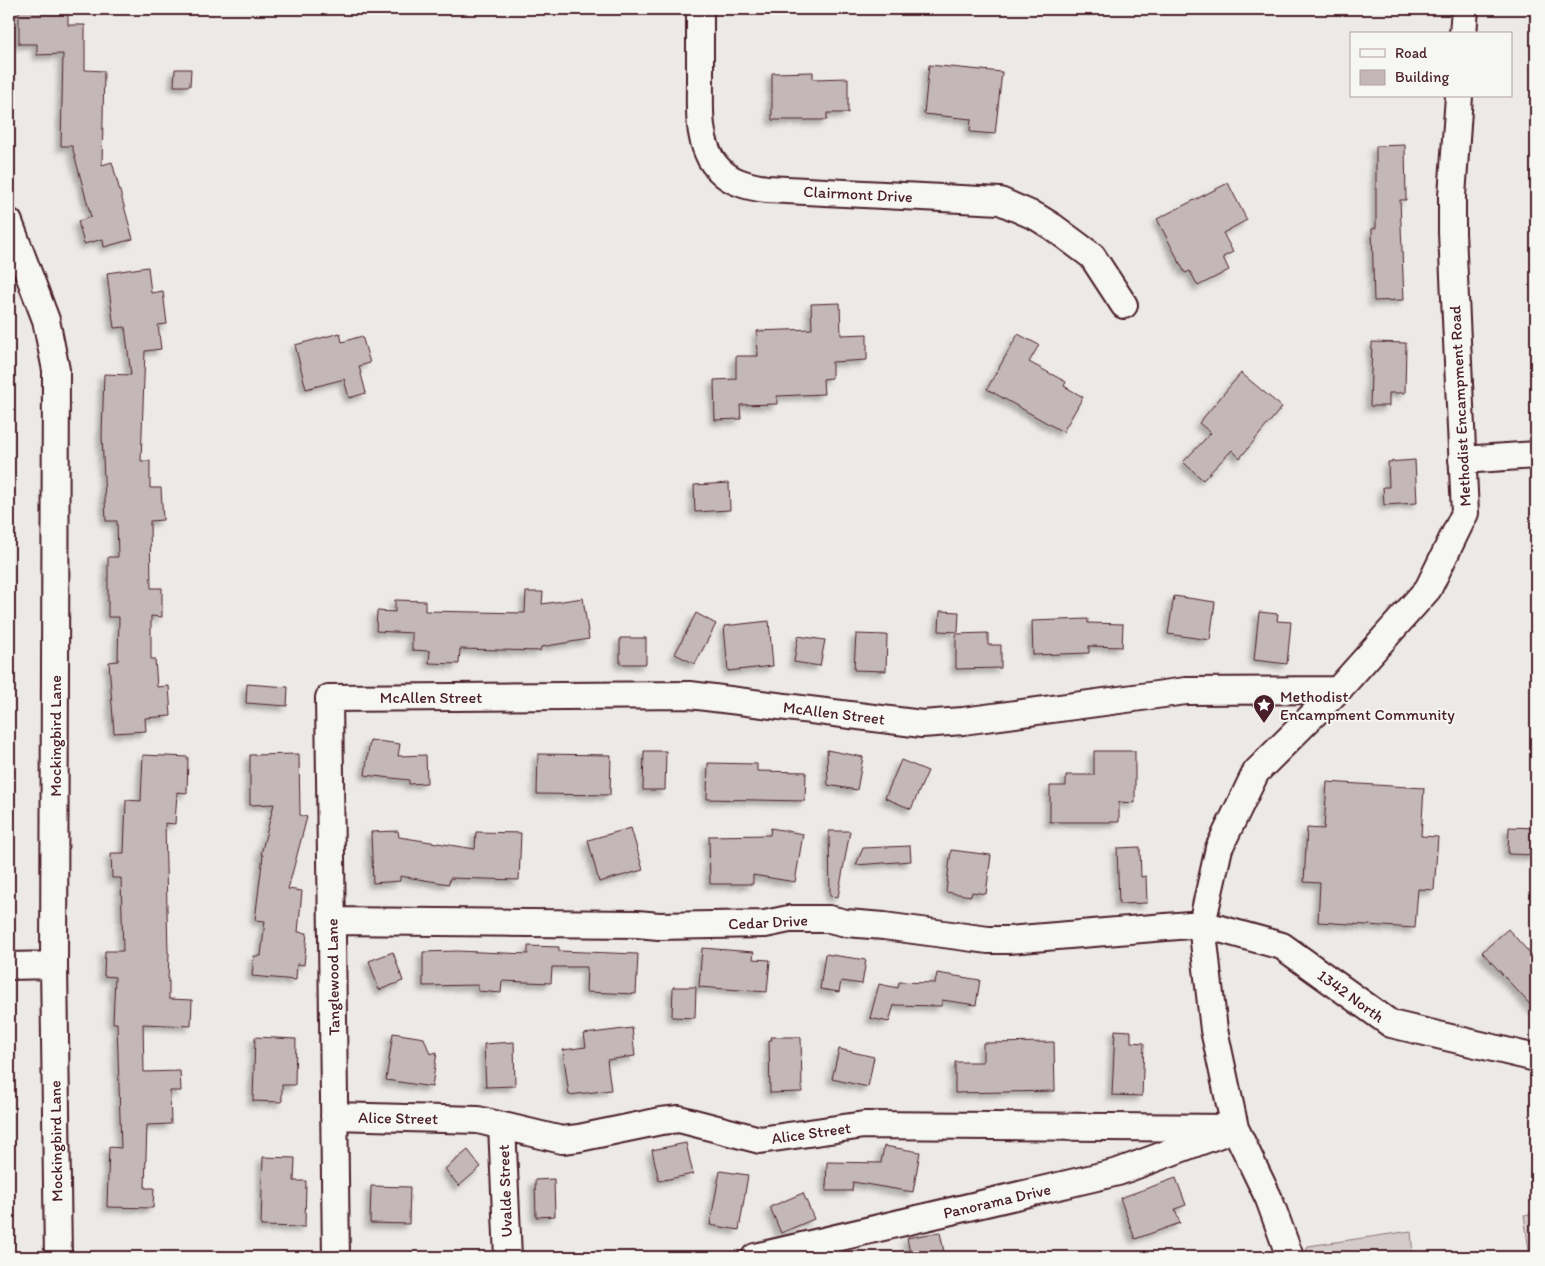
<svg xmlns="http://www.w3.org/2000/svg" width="1545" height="1266" font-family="Itim,sans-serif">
<defs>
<filter id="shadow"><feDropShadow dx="-4.5" dy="4.5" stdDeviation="2.5" flood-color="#0004"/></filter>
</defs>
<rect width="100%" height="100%" fill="#ece9e6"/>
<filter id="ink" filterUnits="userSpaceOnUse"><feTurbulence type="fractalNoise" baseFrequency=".02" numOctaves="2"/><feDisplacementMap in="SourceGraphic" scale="10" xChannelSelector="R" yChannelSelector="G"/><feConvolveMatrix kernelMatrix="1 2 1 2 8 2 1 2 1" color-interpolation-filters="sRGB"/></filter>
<g filter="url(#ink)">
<!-- green -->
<path fill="#d4cbca" stroke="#8f757a" d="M 1536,1213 L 1536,1257 L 1530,1257 L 1524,1215 Z
M 1411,1231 L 1413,1257 L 1304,1257 L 1308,1246 Z"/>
<!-- building -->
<path fill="#c4b7b7" stroke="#4a1f2b" filter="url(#shadow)" d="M 19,9 L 68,9 L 68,25 L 85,25 L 85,70 L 104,71 L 102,165 L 112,162 L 133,239 L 104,247 L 103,239 L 84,244 L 78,221 L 91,217 L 72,146 L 61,146 L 63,54 L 37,55 L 37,44 L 19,44 Z
M 929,65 L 1002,72 L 995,134 L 970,132 L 971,119 L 924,114 Z
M 175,69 L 191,69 L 190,86 L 174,86 Z
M 813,72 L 813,79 L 848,78 L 848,113 L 827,113 L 827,120 L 772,120 L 772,73 Z
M 1405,145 L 1406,200 L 1400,200 L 1404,300 L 1374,301 L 1372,229 L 1376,228 L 1376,146 Z
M 1228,183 L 1247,220 L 1223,233 L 1233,252 L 1223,257 L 1229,270 L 1198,286 L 1190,271 L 1185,273 L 1157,219 Z
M 148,267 L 151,293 L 163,291 L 167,324 L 158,325 L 161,349 L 145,351 L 141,461 L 150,461 L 150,488 L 161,488 L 163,520 L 150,521 L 151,588 L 162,588 L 162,617 L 151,616 L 151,659 L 155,659 L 157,687 L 169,686 L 171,716 L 145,718 L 146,731 L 114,733 L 109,662 L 118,661 L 119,617 L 108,617 L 108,557 L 118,557 L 117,521 L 106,521 L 102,436 L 104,374 L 131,375 L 125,327 L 114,328 L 107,273 Z
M 840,303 L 841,335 L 867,334 L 867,360 L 832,362 L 832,378 L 823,379 L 824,394 L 777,396 L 777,404 L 740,405 L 741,419 L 715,420 L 714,380 L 736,379 L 736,356 L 758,356 L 757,331 L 812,329 L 811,304 Z
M 340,333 L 342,342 L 362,336 L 370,363 L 359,366 L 366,393 L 349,398 L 344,379 L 306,389 L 295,345 Z
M 1018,334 L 1039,345 L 1029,362 L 1066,382 L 1064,386 L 1083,397 L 1063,432 L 987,389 Z
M 1372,342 L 1406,343 L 1405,393 L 1389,393 L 1389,406 L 1370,406 Z
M 1241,373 L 1282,407 L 1240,458 L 1232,450 L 1203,480 L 1183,462 L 1211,433 L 1199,423 Z
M 1415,460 L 1417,503 L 1384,505 L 1383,487 L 1389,487 L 1388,462 Z
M 729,483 L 730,510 L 695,512 L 694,485 Z
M 526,592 L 543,592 L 542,604 L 583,598 L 589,639 L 541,647 L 540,651 L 460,649 L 459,664 L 429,663 L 430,651 L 412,650 L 412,633 L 376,631 L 377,611 L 395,612 L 395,600 L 425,601 L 425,611 L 525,613 Z
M 1174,596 L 1215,602 L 1210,640 L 1168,634 Z
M 940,611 L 959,612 L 958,632 L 939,631 Z
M 1259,612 L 1278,614 L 1277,621 L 1291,622 L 1287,664 L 1254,660 Z
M 696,613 L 716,624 L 695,664 L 675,654 Z
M 1088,619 L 1088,623 L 1123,624 L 1122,647 L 1089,646 L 1089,653 L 1033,655 L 1032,621 Z
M 769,621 L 773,666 L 728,671 L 724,626 Z
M 988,633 L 988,645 L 1001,645 L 1001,668 L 956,669 L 956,634 Z
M 856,634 L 887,635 L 886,671 L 854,670 Z
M 798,636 L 825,640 L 820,666 L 794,662 Z
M 620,638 L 646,638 L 646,664 L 620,664 Z
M 247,684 L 288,687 L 287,706 L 246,703 Z
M 370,740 L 400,744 L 398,756 L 426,755 L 427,783 L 409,784 L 409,780 L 365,775 Z
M 827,750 L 863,757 L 857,790 L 828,785 Z
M 644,751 L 666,751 L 665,790 L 643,790 Z
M 1094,751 L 1135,751 L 1135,803 L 1119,802 L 1119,822 L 1050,822 L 1050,786 L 1066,786 L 1066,775 L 1094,775 Z
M 299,754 L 300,815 L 307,817 L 288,889 L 302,891 L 298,932 L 307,933 L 304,965 L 297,964 L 296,980 L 252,976 L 254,956 L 261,956 L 265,921 L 255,920 L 263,855 L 261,854 L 274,804 L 250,805 L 250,755 Z
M 538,754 L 611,755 L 610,795 L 537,794 Z
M 143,755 L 188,757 L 187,793 L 177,792 L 175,824 L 165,823 L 168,953 L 169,953 L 168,982 L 169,981 L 169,999 L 192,1000 L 191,1026 L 143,1024 L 144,1072 L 180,1071 L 181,1091 L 170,1091 L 171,1124 L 147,1125 L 145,1188 L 154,1188 L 153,1208 L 107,1207 L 109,1147 L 121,1148 L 117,1023 L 113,1023 L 115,977 L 104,976 L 105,951 L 123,951 L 121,878 L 112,878 L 111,853 L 124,853 L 126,800 L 141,801 Z
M 901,760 L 928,771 L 911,809 L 885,798 Z
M 708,763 L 757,764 L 757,771 L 806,772 L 805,801 L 707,799 Z
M 1327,782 L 1424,788 L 1421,836 L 1438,837 L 1434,890 L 1418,889 L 1415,928 L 1318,922 L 1320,883 L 1304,882 L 1307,828 L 1324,829 Z
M 1509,827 L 1536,828 L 1536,855 L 1508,854 Z
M 631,828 L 643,870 L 599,882 L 588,840 Z
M 771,828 L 803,834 L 795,882 L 753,875 L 753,884 L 710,884 L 709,836 L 770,835 Z
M 398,831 L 399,837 L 475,849 L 476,832 L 521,833 L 519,880 L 450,878 L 449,884 L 400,876 L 400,881 L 373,883 L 371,832 Z
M 829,831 L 850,831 L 838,897 L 830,896 Z
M 910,846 L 911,861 L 856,865 L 863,848 Z
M 1140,847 L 1141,877 L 1146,876 L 1147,903 L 1119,904 L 1117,848 Z
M 951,850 L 991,855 L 986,894 L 972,892 L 971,896 L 946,892 Z
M 1508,929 L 1536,960 L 1536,1011 L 1482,952 Z
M 528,946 L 559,947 L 559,951 L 638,954 L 636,994 L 586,992 L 587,967 L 552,967 L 551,983 L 502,981 L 501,993 L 478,991 L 478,985 L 423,986 L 423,952 L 457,951 L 528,954 Z
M 702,948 L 754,952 L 753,959 L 770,960 L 767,992 L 699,987 Z
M 393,952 L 403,981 L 379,990 L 369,961 Z
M 825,954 L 866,960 L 862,984 L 841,981 L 839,992 L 820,989 Z
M 937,973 L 980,980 L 976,1005 L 942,1000 L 941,1006 L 894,1005 L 889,1022 L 870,1018 L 879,984 L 898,988 L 899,982 L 935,983 Z
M 673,987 L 696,987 L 695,1018 L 672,1017 Z
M 632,1028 L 635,1056 L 607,1060 L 611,1090 L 569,1095 L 563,1050 L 586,1047 L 584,1034 Z
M 1115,1030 L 1131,1031 L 1131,1042 L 1144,1043 L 1142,1096 L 1112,1095 Z
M 393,1033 L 424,1038 L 430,1054 L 437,1052 L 432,1087 L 386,1080 Z
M 255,1037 L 296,1039 L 295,1085 L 282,1085 L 282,1102 L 253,1101 Z
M 771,1037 L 801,1037 L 802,1092 L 770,1093 L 769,1040 L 772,1040 Z
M 514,1042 L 515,1086 L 486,1087 L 484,1044 Z
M 1054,1042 L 1055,1091 L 955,1093 L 955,1062 L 983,1062 L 983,1043 Z
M 839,1049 L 874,1057 L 868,1087 L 832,1079 Z
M 686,1143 L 693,1174 L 659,1181 L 652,1150 Z
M 884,1146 L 920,1152 L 913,1192 L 853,1182 L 852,1191 L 826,1191 L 827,1162 L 881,1163 Z
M 468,1150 L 481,1167 L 459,1186 L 445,1169 Z
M 263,1157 L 295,1158 L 294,1181 L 306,1181 L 305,1227 L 261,1226 Z
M 720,1171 L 748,1175 L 739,1230 L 710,1225 Z
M 1176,1178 L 1186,1205 L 1175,1209 L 1180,1223 L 1135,1239 L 1120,1198 Z
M 554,1179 L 555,1216 L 536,1217 L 535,1180 Z
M 371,1186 L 410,1187 L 409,1224 L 370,1223 Z
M 803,1193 L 814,1219 L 781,1233 L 770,1207 Z
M 940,1232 L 945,1257 L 911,1257 L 907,1238 Z"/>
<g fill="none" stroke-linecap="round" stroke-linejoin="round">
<!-- minor casing -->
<g stroke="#4a1f2b" stroke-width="30">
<path id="minor" d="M 700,9 C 700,33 700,57 700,81 C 700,104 698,131 708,153 C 711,161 718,169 724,174 C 736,184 752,187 767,189 L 1000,201 L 1037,217 L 1053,227 L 1092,256 L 1124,305
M 1463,34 L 1465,9
M 9,222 L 46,320 L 56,370 L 54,965 L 58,1257
M 1462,460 L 1536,455
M 332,921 L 637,924 L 659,926 L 765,924 L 789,919 L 829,919 L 846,923 L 884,926 L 988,940 L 1008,940 L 1202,924 L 1282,946 L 1391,1024 L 1536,1058
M 9,966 L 54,965
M 334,1116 L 478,1120 L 562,1140 L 579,1138 L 661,1121 L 679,1119 L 760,1140 L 864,1125 L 1235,1128
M 502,1126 L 508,1257
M 336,1257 L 329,698 L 690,695 L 922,724 L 963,721 L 1186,691 L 1338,690
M 755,1257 L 1118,1172 L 1220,1134
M 1290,1257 L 1269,1199 L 1235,1128 L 1214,1030 L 1202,924 L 1219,848 L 1256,772 L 1338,690 L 1428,589 L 1465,513 L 1452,233 L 1452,196 L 1459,96"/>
</g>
<!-- minor -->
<use href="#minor" stroke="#f6f6f2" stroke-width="26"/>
</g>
</g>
<!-- icons -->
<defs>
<g id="sight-pin" transform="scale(1.125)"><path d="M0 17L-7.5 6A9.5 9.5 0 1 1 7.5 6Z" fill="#4a1f2b" stroke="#f6f6f2"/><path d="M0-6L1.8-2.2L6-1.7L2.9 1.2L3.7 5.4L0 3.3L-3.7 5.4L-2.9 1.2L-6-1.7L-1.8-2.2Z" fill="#fff"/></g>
</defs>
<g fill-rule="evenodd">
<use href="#sight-pin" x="1264" y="705"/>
</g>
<g text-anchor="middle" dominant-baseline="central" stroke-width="4" stroke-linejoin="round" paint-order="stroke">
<!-- street labels -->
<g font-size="16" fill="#4a1f2b" stroke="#f6f6f2">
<text transform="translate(858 194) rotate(3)">Clairmont Drive</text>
<text transform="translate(1460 406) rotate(-93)">Methodist Encampment Road</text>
<text x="431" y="697">McAllen Street</text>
<text transform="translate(834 713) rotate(7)">McAllen Street</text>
<text transform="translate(55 736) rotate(-90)">Mockingbird Lane</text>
<text transform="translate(768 922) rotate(-3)">Cedar Drive</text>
<text transform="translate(333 977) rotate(-91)">Tanglewood Lane</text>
<text transform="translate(1351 996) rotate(36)">1342 North</text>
<text transform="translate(398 1118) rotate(1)">Alice Street</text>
<text transform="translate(811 1133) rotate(-8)">Alice Street</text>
<text transform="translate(56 1141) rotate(-91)">Mockingbird Lane</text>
<text transform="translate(505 1191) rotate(-92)">Uvalde Street</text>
<text transform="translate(997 1201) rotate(-13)">Panorama Drive</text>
</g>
<!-- poi labels -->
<g font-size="16" fill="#4a1f2b" stroke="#f6f6f2" text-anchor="start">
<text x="1280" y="696">Methodist<tspan x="1280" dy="18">Encampment Community</tspan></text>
</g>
</g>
<!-- margin -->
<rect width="1545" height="1266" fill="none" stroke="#f6f6f2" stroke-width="30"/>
<rect x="15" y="15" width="1515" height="1236" fill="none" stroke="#4a1f2b" stroke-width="2" filter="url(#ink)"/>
<!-- legend -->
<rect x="1350" y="32" width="162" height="65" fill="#f6f6f2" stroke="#b1a0a2"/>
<rect x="1360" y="49" width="25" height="8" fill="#f6f6f2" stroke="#b1a0a2"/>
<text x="1395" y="58" font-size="15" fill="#4a1f2b">Road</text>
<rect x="1360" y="70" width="25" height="15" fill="#c4b7b7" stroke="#b1a0a2"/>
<text x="1395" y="82" font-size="15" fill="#4a1f2b">Building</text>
</svg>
